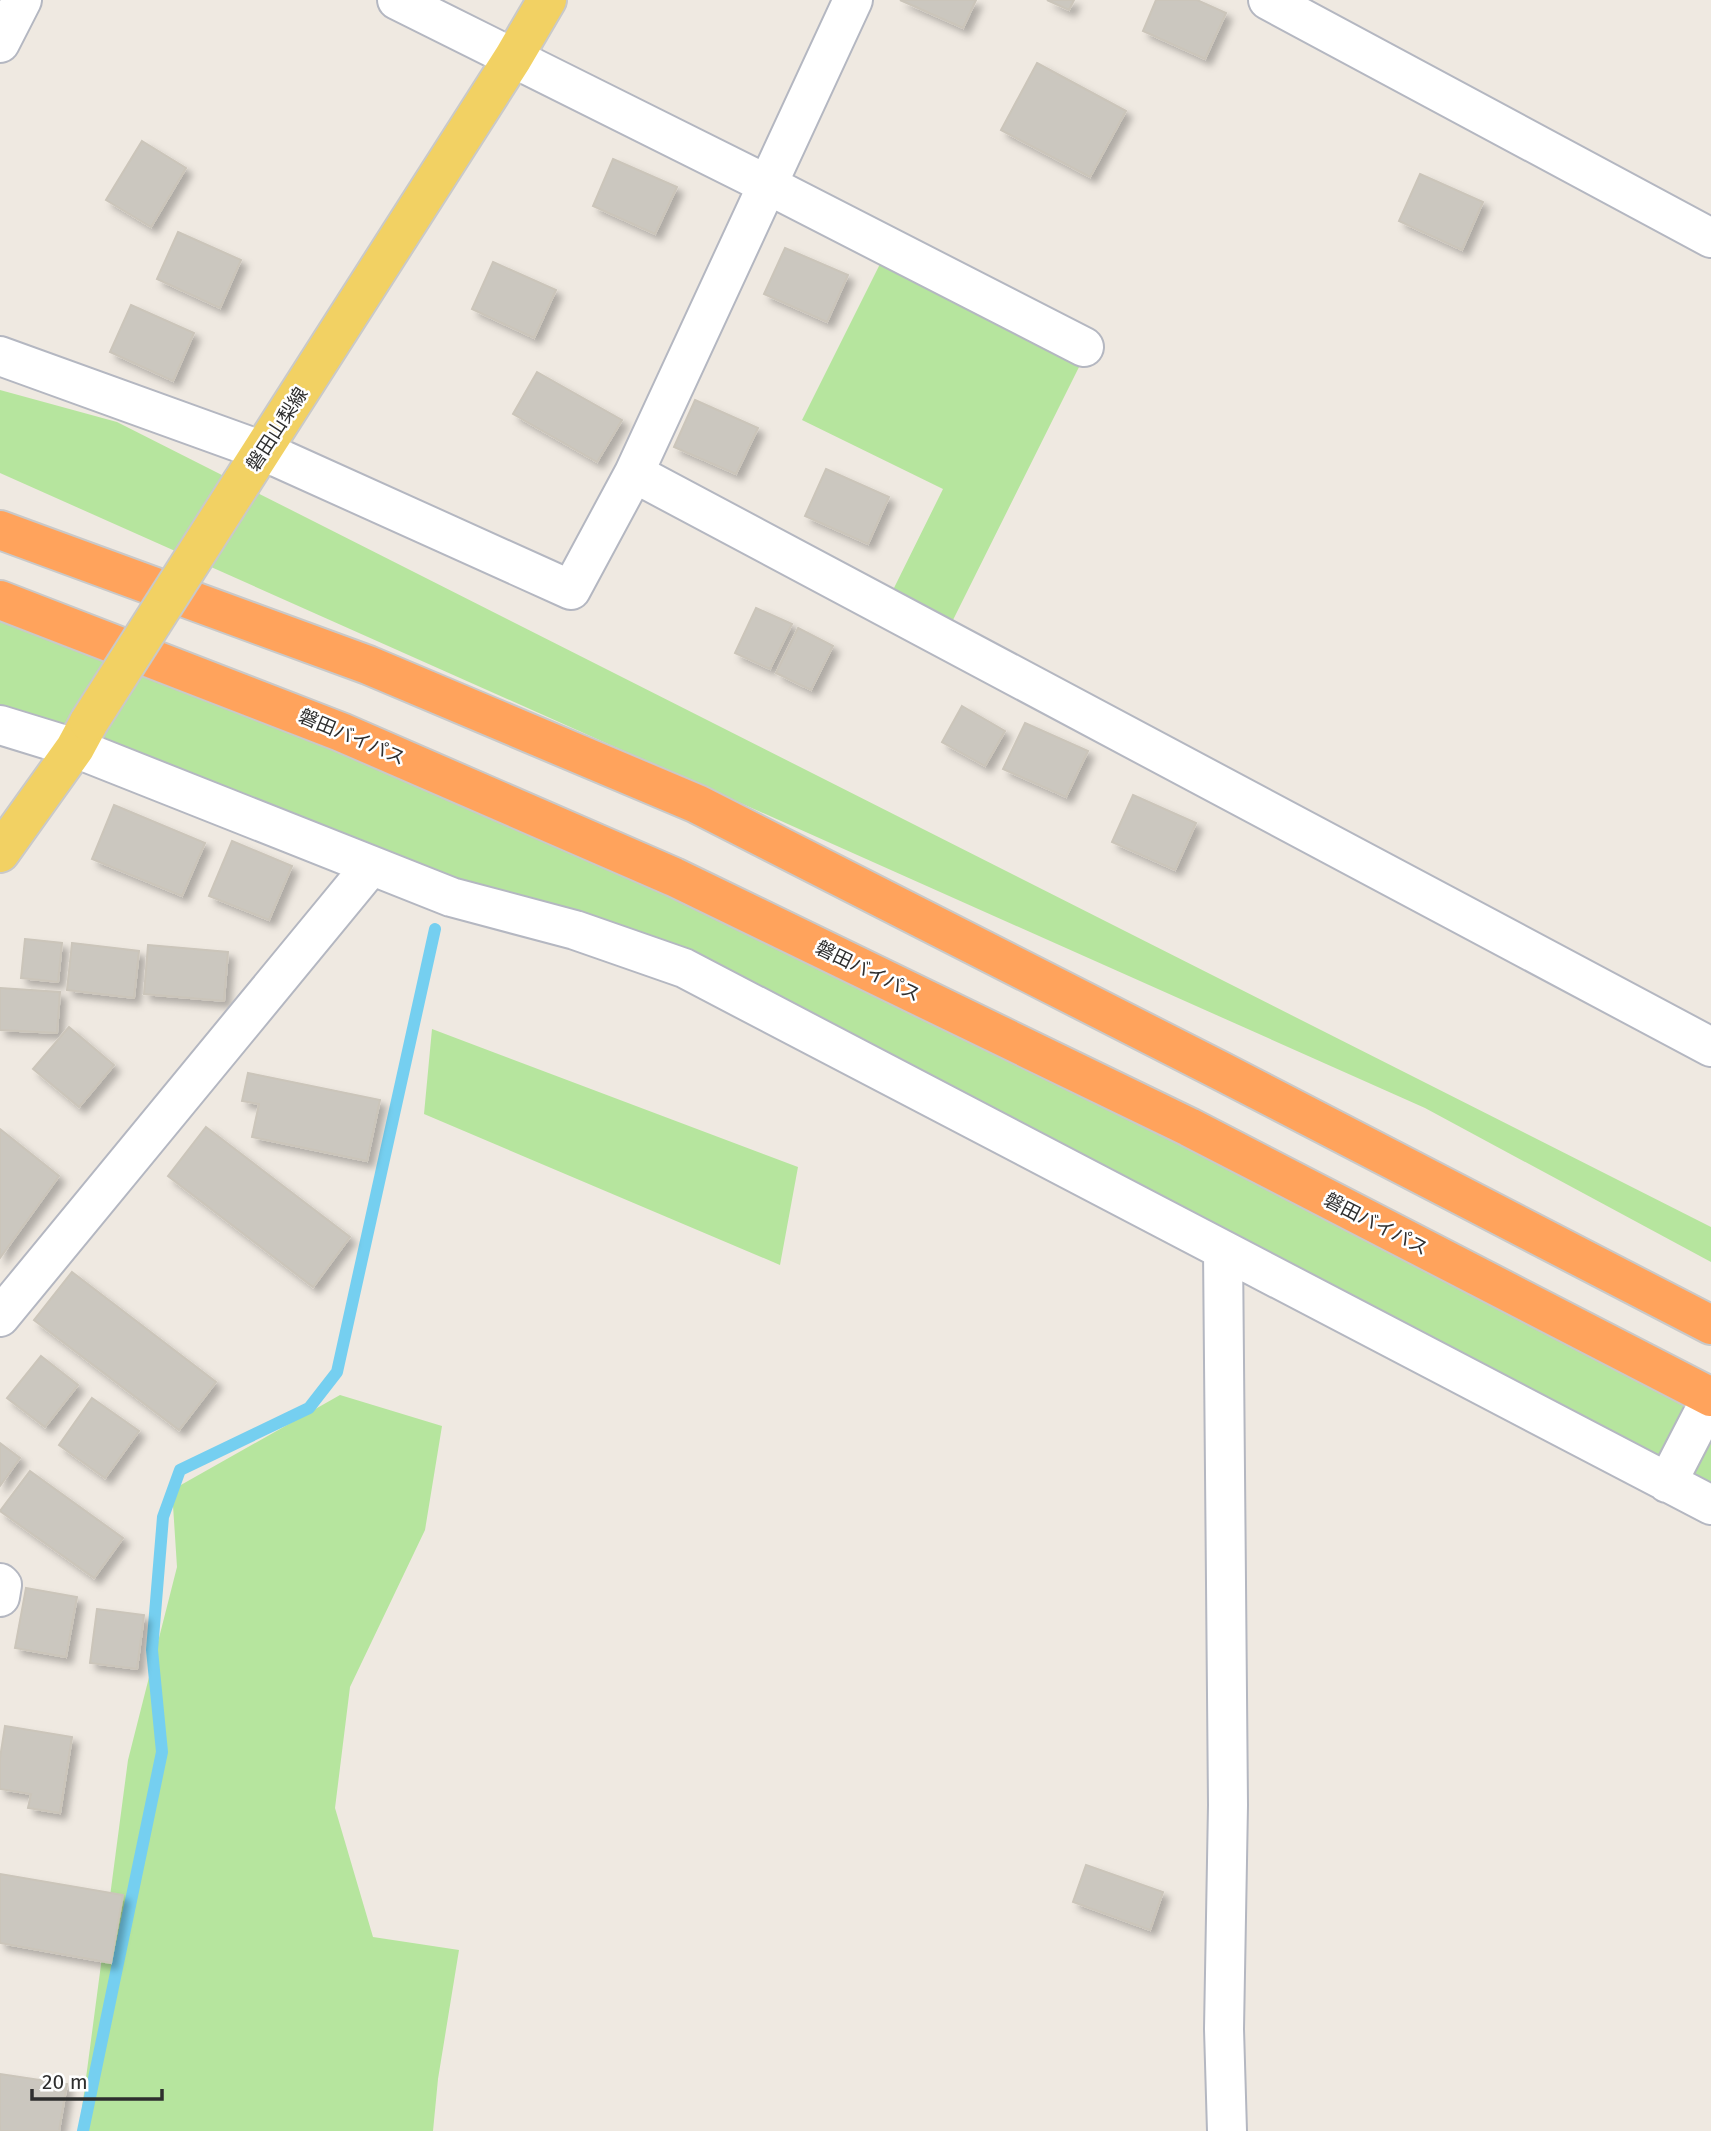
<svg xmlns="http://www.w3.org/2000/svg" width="1711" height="2131" font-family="'Fira Sans','Noto Sans JP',sans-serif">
<defs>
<filter id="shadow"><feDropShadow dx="6" dy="6" stdDeviation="3.5" flood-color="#0004"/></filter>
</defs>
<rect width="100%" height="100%" fill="#efe9e1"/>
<!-- green -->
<path fill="#b6e59e" d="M 881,262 L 1082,361 L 952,622 L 892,592 L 943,489 L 802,420 Z
M 0,390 L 117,422 L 1711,1227 L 1711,1262 L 1425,1108 L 0,473 Z
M 0,602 L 756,917 L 1711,1397 L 1711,1505 L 834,1046 L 0,726 Z
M 432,1029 L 798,1167 L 780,1265 L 424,1114 Z
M 340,1395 L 442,1426 L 425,1530 L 350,1687 L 335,1808 L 373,1937 L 459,1950 L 438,2079 L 433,2131 L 79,2131 L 128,1760 L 177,1567 L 172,1490 Z"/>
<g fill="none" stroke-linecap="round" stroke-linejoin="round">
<!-- stream -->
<path stroke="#75cff0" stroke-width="12" d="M 83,2131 L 162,1752 L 152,1650 L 163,1517 L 180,1470 L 309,1408 L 337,1372 L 435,929"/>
</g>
<!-- building -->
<path fill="#cbc7bf" stroke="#cbc5ba" stroke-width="2" filter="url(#shadow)" d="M 900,0 L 976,0 L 963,28 Z
M 1047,0 L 1074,0 L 1069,10 Z
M 1156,0 L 1197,0 L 1226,13 L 1205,59 L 1143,31 Z
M 1037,63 L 1126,111 L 1090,177 L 1001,130 Z
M 142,141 L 186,168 L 151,227 L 106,200 Z
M 613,159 L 677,187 L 655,234 L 593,206 Z
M 1420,174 L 1483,202 L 1462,250 L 1399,221 Z
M 178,232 L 241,260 L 220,308 L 157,279 Z
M 785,248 L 848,275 L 827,322 L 764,294 Z
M 493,262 L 556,290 L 534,338 L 472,309 Z
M 131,305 L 194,333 L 173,381 L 110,352 Z
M 537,372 L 622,420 L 597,462 L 513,414 Z
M 695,400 L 758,428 L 736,474 L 674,447 Z
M 826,469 L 889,497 L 868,544 L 805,516 Z
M 756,608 L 792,624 L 770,669 L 735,653 Z
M 798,628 L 833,646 L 811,690 L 776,673 Z
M 962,706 L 1005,731 L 985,766 L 942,742 Z
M 1025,723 L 1088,751 L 1066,797 L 1003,769 Z
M 1133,795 L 1196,823 L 1175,870 L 1112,842 Z
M 114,805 L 205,843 L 182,896 L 92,859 Z
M 232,841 L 292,866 L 269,920 L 209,896 Z
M 25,939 L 62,943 L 58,982 L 21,978 Z
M 72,943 L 139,951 L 134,998 L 67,990 Z
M 148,945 L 228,952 L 224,1001 L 144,994 Z
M 0,988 L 60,992 L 57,1033 L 0,1030 Z
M 69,1027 L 114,1065 L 79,1107 L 33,1069 Z
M 248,1073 L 380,1100 L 367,1161 L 252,1137 L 259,1104 L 242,1101 Z
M 206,1127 L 350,1237 L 313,1287 L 168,1176 Z
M 0,1129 L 59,1176 L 0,1258 Z
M 72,1272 L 216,1382 L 179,1430 L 34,1320 Z
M 41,1356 L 78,1385 L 45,1427 L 7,1398 Z
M 92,1398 L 139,1431 L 105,1478 L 59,1445 Z
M 0,1443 L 20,1458 L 0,1486 Z
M 30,1471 L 123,1538 L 94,1578 L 0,1511 Z
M 26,1588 L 77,1597 L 66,1657 L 15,1648 Z
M 97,1609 L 144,1615 L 137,1669 L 90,1663 Z
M 5,1726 L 72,1737 L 60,1813 L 28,1808 L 31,1794 L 0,1789 L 0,1758 Z
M 1086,1865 L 1163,1892 L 1150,1930 L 1073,1902 Z
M 0,1874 L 123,1895 L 111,1963 L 0,1943 Z
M 0,2074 L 67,2084 L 59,2131 L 0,2131 Z"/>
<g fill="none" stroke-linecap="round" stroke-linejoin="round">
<!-- minor casing -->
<g stroke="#b4b7c1" stroke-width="42">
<path id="minor" d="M 397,0 L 768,185 L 1084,347
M 1268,0 L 1711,238
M 0,43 L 22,0
M 0,356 L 263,451 L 571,590 L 634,473 L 853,0
M 634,473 L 1711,1047
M 0,725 L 75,748 L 451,897 L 575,930 L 684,968 L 1711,1505
M 1223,1250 L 1228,1805 L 1224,2029 L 1227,2131
M 0,1317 L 371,866
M 1667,1483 L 1711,1398
M 0,1583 L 2,1585 L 0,1597"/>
</g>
<!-- major casing -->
<g stroke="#c9c9c9" stroke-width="42">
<path id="major" d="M 242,482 L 513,58 L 547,0
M 0,853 L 75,748 L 89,722"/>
</g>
<!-- highway casing -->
<g stroke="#c9c9c9" stroke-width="42">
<path id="highway" d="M 0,530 L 368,665 L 697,804 L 1219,1070 L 1711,1325
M 0,600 L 341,732 L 674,877 L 1189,1127 L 1711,1397"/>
</g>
<!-- minor -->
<use href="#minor" stroke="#fff" stroke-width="38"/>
<!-- major -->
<use href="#major" stroke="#f2d163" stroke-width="38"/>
<!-- highway -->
<use href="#highway" stroke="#ffa35c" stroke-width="38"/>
<!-- major-bridge casing -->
<g stroke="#c9c9c9" stroke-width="42" stroke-linecap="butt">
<path id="major-bridge" d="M 89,722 L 242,482"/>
</g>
<!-- major-bridge -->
<use href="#major-bridge" stroke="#f2d163" stroke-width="38"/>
</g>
<g text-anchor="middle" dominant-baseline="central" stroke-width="5" stroke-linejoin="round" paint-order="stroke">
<!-- street labels -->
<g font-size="19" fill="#2e2e2e" stroke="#fff">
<text transform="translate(277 429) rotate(-57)">磐田山梨線</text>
<text transform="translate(352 737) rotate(23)">磐田バイパス</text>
<text transform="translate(868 971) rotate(26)">磐田バイパス</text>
<text transform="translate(1376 1224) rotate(27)">磐田バイパス</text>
</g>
</g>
<!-- scale -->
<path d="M32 2089v10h130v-10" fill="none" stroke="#2e2e2e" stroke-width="3.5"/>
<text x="42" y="2089" font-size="21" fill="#2e2e2e" stroke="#ffffff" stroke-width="5" paint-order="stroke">20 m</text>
</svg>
